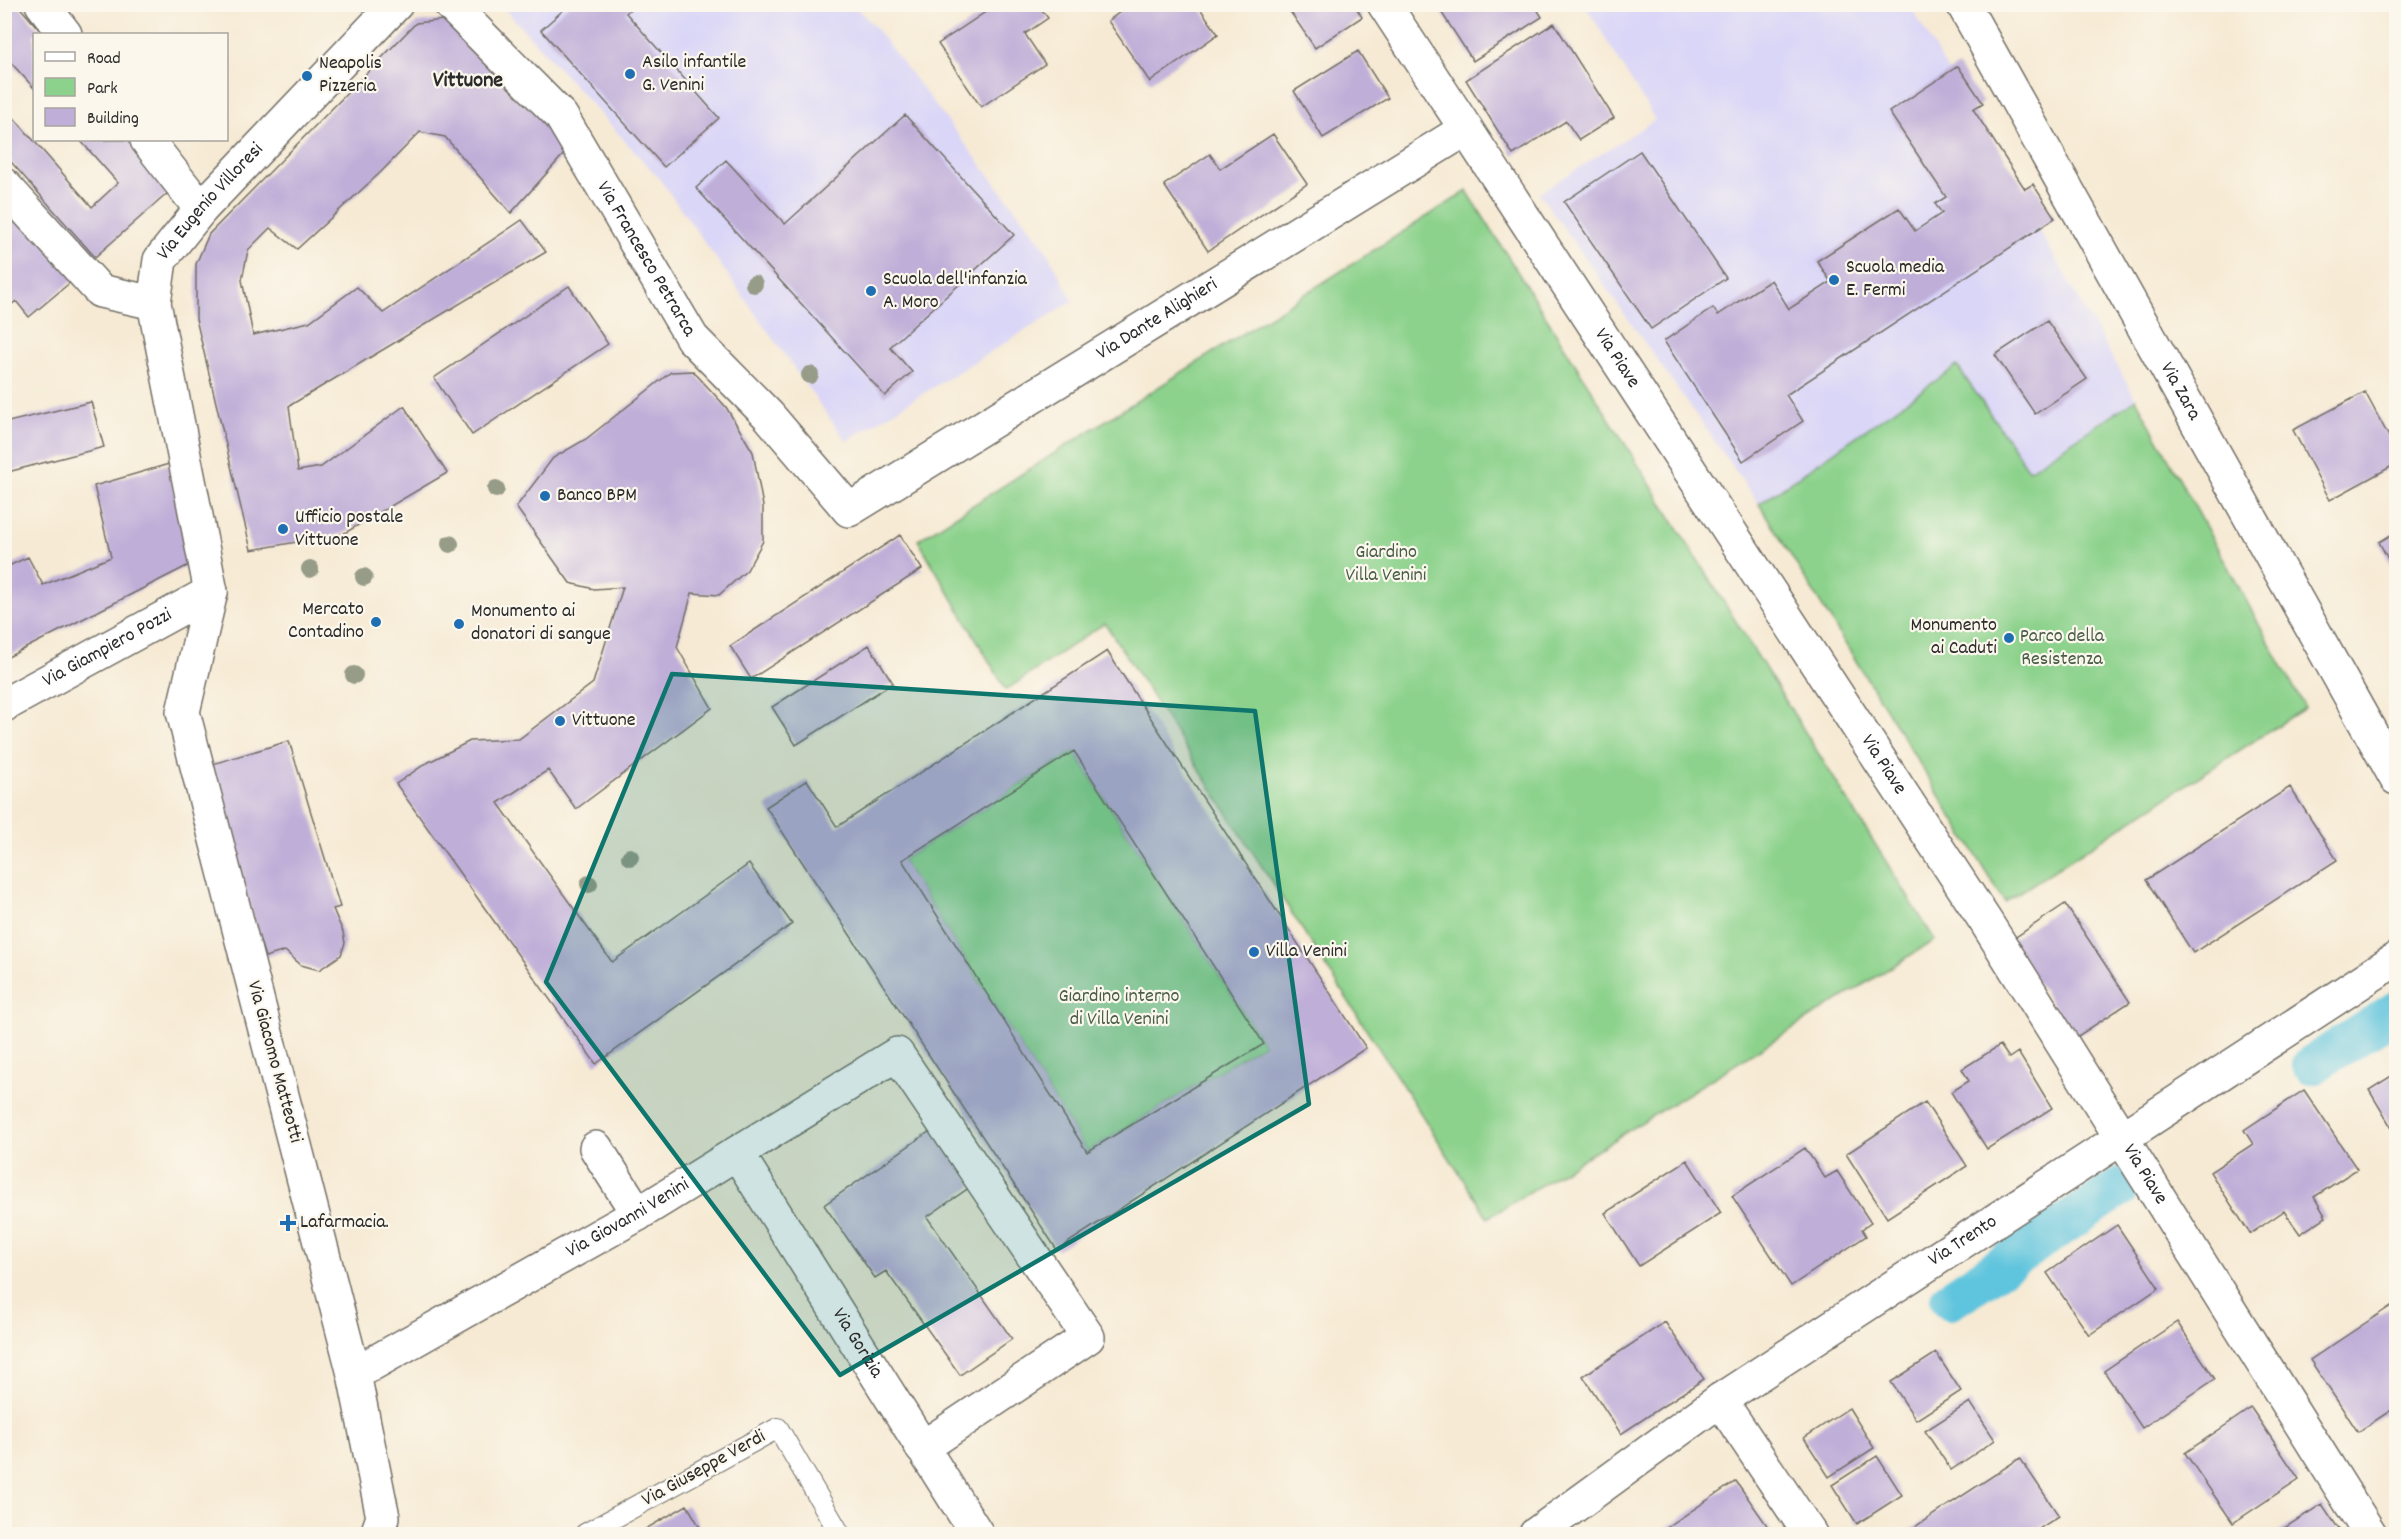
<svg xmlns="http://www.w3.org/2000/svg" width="2401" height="1539" font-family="Dekko,sans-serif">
<rect width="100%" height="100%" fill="#fbf7ec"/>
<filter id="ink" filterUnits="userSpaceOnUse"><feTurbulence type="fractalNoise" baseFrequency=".0167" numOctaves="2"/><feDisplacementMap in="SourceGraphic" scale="12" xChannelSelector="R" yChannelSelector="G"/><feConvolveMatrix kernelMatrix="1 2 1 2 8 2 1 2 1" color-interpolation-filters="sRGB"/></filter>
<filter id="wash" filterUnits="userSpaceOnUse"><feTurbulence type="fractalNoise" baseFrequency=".008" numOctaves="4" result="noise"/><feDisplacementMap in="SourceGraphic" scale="24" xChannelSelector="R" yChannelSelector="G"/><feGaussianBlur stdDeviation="1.35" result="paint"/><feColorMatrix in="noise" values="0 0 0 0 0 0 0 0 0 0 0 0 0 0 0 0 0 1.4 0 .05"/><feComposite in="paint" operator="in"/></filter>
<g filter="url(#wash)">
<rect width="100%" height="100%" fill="#f6ead4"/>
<!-- built -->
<path fill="#dad6f7" d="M 501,5 L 854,5 L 874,26 L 1044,246 L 1073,301 L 846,441 L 658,177 Z
M 1585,5 L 1910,5 L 2136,399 L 2029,470 L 1957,367 L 1759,504 L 1539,193 L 1655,120 Z"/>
<!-- green -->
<path fill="#8cd28c" stroke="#5c7e5c" stroke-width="1.5" d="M 1467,191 L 1935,940 L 1488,1218 L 1105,623 L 1006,690 L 918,540 Z
M 1957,366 L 2029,470 L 2136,399 L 2305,708 L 2005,902 L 1759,504 Z
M 1074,751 L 1264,1044 L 1087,1152 L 902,860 Z"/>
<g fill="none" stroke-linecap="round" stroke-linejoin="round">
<!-- canal -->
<path stroke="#5fc4dd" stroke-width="40" d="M 2312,1065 L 2396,1011
M 1950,1300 L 2122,1186"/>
</g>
<g id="blocks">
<!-- building -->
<path fill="#bfaed8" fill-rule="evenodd" d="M 9,4 L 17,4 L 43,34 L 34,34 L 34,88 L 4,55 L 4,8 Z
M 570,4 L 635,4 L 626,13 L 719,118 L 664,167 L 541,30 Z
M 1131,4 L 1197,4 L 1218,34 L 1150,82 L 1108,21 Z
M 1285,4 L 1354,4 L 1362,17 L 1315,48 Z
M 1436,4 L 1534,4 L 1542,17 L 1473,61 Z
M 996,5 L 1038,5 L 1048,18 L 1025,34 L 1045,64 L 981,107 L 938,44 Z
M 444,20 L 572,145 L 511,213 L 445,137 L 420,132 L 381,172 L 297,249 L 270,228 L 248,250 L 242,280 L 253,335 L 309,322 L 357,287 L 383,313 L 522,220 L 546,252 L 289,406 L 298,471 L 321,467 L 404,406 L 447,473 L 343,534 L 251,550 L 196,319 L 196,264 L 209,234 L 416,23 Z
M 1554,23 L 1614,118 L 1579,140 L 1566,121 L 1513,155 L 1466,80 Z
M 1358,51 L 1388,98 L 1323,138 L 1294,91 Z
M 1958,66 L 1983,103 L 1973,109 L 2025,189 L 2033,184 L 2055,218 L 1786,395 L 1803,421 L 1743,461 L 1664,341 L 1713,308 L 1718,315 L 1771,280 L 1789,309 L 1831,282 L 1817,261 L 1899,208 L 1915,231 L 1942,213 L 1935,204 L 1946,197 L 1889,112 Z
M 905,115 L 1014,235 L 890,347 L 912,372 L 885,396 L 696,188 L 726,160 L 785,224 Z
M 14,118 L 92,207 L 118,183 L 80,140 L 135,140 L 176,186 L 95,257 L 4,154 L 4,126 Z
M 1273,134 L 1307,184 L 1208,251 L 1164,185 L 1210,154 L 1220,169 Z
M 1640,151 L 1726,278 L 1651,329 L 1564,202 Z
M 4,189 L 78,276 L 29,317 L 16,301 L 4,311 Z
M 569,286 L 608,344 L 472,435 L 434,378 Z
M 2047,321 L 2087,379 L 2035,414 L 1995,355 Z
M 693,371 L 726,407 L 753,452 L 763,506 L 763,541 L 747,570 L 719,595 L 692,593 L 677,647 L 712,708 L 576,809 L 548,770 L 498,803 L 612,962 L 749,864 L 792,924 L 596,1064 L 396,784 L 425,764 L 470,741 L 519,739 L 593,683 L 623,587 L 594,589 L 570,583 L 516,507 L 553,458 L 586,439 L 671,372 Z
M 2365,392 L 2396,450 L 2396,464 L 2330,500 L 2293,430 Z
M 91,402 L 104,447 L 4,473 L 4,423 Z
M 169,464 L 191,564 L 4,659 L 4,568 L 28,557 L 43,585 L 111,557 L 94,486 Z
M 2396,532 L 2396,574 L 2379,542 Z
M 900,535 L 922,569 L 751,679 L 730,646 Z
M 869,645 L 893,683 L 796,745 L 772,707 Z
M 1107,651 L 1366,1048 L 1057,1250 L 766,807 L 807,780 L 837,827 ZM 1074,751 L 1264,1044 L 1087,1152 L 902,860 Z
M 289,741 L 340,907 L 333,909 L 343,932 L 345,943 L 341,955 L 319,970 L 301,965 L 285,951 L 265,957 L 206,766 Z
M 2290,787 L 2337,860 L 2193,953 L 2146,880 Z
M 2065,904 L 2130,1002 L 2075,1038 L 2010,941 Z
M 2000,1045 L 2009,1058 L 2018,1052 L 2052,1108 L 1987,1149 L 1951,1092 L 1969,1081 L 1962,1069 Z
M 2396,1073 L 2396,1135 L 2369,1090 Z
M 2304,1090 L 2357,1169 L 2314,1197 L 2326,1217 L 2300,1234 L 2284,1211 L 2250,1234 L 2210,1172 L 2253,1144 L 2244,1130 Z
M 1925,1102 L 1967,1166 L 1887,1218 L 1846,1154 Z
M 933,1129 L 973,1185 L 927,1217 L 1012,1339 L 960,1375 L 886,1271 L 875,1278 L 824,1205 Z
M 1805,1148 L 1825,1178 L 1837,1171 L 1871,1223 L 1862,1229 L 1866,1236 L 1791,1286 L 1732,1196 Z
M 1687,1160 L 1721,1213 L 1639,1266 L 1605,1213 Z
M 2117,1225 L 2159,1288 L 2089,1335 L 2047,1273 Z
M 2394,1304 L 2396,1308 L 2396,1407 L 2358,1432 L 2310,1360 Z
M 1665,1322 L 1704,1379 L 1621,1434 L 1583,1376 Z
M 2177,1322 L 2215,1379 L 2142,1428 L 2104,1371 Z
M 1936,1353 L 1961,1391 L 1916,1420 L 1891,1382 Z
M 1970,1402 L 1995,1440 L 1951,1470 L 1925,1431 Z
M 1849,1408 L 1874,1448 L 1829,1477 L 1804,1438 Z
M 2251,1408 L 2299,1479 L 2233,1523 L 2185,1453 Z
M 1877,1456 L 1902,1495 L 1857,1524 L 1832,1485 Z
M 2020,1458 L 2059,1516 L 2031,1534 L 1904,1534 Z
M 1736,1481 L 1773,1534 L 1657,1534 Z
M 2322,1504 L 2342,1534 L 2275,1534 Z
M 687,1505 L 704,1534 L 637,1534 Z"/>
</g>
</g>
<g filter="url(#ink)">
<use href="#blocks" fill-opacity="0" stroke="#726e66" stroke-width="1.5"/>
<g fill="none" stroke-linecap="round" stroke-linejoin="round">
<!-- service casing -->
<g stroke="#726e66" stroke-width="22">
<path id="service" d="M 585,1534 L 778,1428 L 840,1534"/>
</g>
<!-- minor casing -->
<g stroke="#726e66" stroke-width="36">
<g id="minor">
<path d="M 42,4 L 65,34"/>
<path id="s1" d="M 450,4 L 561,116 L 692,338 L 768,415 L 849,510 L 1466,129"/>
<path id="s2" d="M 1384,4 L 1986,922 L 2370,1534"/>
<path id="s3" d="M 1963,4 L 2396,778"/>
<path d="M 147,140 L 201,209"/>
<path d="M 4,185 L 100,291 L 154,303"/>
<path id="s4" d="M 4,705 L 211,592"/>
<path d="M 596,1148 L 638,1214"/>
<path id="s5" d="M 737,1153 L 977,1534"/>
<path id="s6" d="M 354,1374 L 638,1214 L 897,1054 L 1088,1337 L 922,1448"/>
<path d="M 1720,1400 L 1810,1534"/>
<path id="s7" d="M 377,1534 L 383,1517 L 354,1374 L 183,712 L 211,592 L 154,303 L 160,260 L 201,209 L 396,4"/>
<path id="s8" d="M 1536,1534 L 1720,1400 L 2396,959"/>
</g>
</g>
<!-- service -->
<use href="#service" stroke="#fff" stroke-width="20"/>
<!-- minor -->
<use href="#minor" stroke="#fff" stroke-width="33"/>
</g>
<!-- trees -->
<g fill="#969c87">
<circle cx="754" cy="284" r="9"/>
<circle cx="810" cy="375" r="9"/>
<circle cx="496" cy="489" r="9"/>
<circle cx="450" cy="544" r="9"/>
<circle cx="310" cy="569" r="9"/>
<circle cx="364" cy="577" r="9"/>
<circle cx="354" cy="675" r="9"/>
<circle cx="630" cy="857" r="9"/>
<circle cx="589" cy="884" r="9"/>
</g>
</g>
<!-- marked area -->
<path fill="#0f766e" fill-opacity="0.2" stroke="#0f766e" stroke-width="4.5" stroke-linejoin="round" d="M 672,674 L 1255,711 L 1309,1104 L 840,1375 L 546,982 Z"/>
<!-- markers -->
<g fill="#1f6fb2" stroke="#fbf7ec" stroke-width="2">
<circle cx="630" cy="74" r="6"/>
<circle cx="307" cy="76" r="6"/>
<circle cx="1834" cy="280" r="6"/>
<circle cx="871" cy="291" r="6"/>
<circle cx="545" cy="496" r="6"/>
<circle cx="283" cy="529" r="6"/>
<circle cx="376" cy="622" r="6"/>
<circle cx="459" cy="624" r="6"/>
<circle cx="2009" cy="638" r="6"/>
<circle cx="560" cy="721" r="6"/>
<circle cx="1254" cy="952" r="6"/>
<path d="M285 1214h6v6h6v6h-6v6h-6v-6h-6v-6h6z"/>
</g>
<g text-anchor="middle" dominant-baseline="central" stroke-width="4.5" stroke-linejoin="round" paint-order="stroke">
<!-- poi labels -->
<g font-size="20" fill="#2b2b2b" stroke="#fbf7ec" text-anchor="start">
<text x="642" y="63">Asilo infantile<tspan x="642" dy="23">G. Venini</tspan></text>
<text x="319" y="64">Neapolis<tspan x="319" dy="23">Pizzeria</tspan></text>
<text x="1846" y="268">Scuola media<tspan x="1846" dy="23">E. Fermi</tspan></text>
<text x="883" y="280">Scuola dell'infanzia<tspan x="883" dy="23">A. Moro</tspan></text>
<text x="557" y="496">Banco BPM</text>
<text x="295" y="518">Ufficio postale<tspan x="295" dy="23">Vittuone</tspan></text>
<text x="364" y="610" text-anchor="end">Mercato<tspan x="364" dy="23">Contadino</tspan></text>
<text x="471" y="612">Monumento ai<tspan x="471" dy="23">donatori di sangue</tspan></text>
<text x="1997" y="626" text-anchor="end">Monumento<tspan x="1997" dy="23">ai Caduti</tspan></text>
<text x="572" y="721">Vittuone</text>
<text x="1266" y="952">Villa Venini</text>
<text x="300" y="1223">Lafarmacia.</text>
</g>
<!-- street labels -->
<g font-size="20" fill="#2b2b2b" stroke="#fbf7ec">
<text stroke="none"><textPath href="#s7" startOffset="1386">Via Eugenio Villoresi</textPath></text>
<text stroke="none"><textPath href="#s1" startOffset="324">Via Francesco Petrarca</textPath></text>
<text stroke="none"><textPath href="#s1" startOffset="1011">Via Dante Alighieri</textPath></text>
<text stroke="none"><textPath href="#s2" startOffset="424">Via Piave</textPath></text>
<text stroke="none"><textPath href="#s3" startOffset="444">Via Zara</textPath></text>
<text stroke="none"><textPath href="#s4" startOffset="118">Via Giampiero Pozzi</textPath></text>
<text stroke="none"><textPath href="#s2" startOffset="910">Via Piave</textPath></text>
<text transform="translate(274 1062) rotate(75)">Via Giacomo Matteotti</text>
<text stroke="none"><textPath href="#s2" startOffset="1396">Via Piave</textPath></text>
<text stroke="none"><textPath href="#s6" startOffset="315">Via Giovanni Venini</textPath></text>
<text stroke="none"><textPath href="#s8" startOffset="518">Via Trento</textPath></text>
<text stroke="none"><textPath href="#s5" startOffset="225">Via Gorizia</textPath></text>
<text transform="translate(704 1469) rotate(-29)">Via Giuseppe Verdi</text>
</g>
<!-- park labels -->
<g font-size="20" fill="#485d48" stroke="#fbf7ec">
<text x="1386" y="553">Giardino<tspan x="1386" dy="23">Villa Venini</tspan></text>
<text x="2062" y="637">Parco della<tspan x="2062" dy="23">Resistenza</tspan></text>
<text x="1119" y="997">Giardino interno<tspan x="1119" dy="23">di Villa Venini</tspan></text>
</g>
<!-- quarter labels -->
<g font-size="22" font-weight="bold" fill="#2b2b2b" stroke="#fbf7ec">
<text x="468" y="81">Vittuone</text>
</g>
</g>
<!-- margin -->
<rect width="2401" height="1539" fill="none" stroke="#fbf7ec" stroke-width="24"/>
<!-- legend -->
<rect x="33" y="33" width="195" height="108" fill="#fbf7ec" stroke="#a8a59f" stroke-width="1.5"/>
<rect x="45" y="52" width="30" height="9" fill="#ffffff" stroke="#a8a59f" stroke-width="1.5"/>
<text x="87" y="63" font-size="18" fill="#2b2b2b">Road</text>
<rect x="45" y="78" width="30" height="18" fill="#8cd28c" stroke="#a8a59f" stroke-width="1.5"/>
<text x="87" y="93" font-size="18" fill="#2b2b2b">Park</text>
<rect x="45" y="108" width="30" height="18" fill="#bfaed8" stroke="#a8a59f" stroke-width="1.5"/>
<text x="87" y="123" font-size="18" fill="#2b2b2b">Building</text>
</svg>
